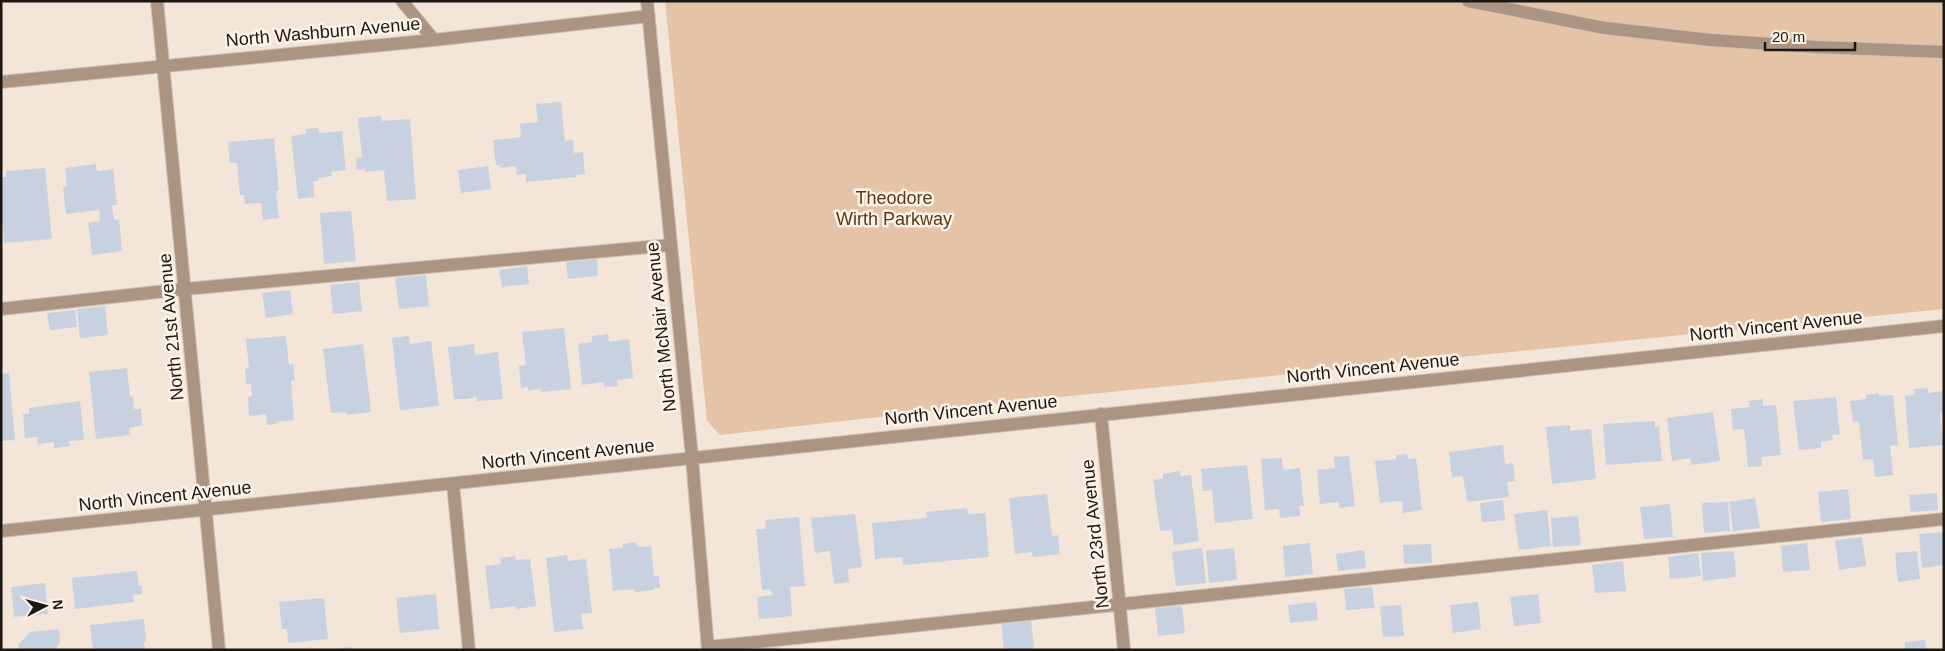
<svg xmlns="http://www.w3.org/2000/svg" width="1945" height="651" font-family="Helvetica,sans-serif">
<rect width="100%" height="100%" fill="#f3e5d8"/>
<!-- green -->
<path fill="#e4c3a7" d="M 665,1 L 1944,1 L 1944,309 L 1030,400 L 720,435 L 707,421 Z"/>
<!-- building -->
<path fill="#c8d1e0" d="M 561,102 L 565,141 L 573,140 L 574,153 L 583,152 L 585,174 L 576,175 L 576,177 L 526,182 L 526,174 L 517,175 L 516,166 L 501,168 L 500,165 L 496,165 L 493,140 L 521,137 L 520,124 L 538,122 L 536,104 Z
M 381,116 L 382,121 L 410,119 L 416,199 L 387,201 L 384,170 L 365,172 L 365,169 L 357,170 L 356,158 L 362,157 L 358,118 Z
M 318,128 L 319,133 L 342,131 L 346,170 L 331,172 L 332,176 L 318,178 L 319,181 L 313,181 L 314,197 L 298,199 L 291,136 L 306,134 L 306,129 Z
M 274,138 L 279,191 L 276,191 L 279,218 L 263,220 L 261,203 L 245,204 L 244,195 L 240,195 L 237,163 L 230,163 L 228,142 Z
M 96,164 L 97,171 L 113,169 L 117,205 L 112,205 L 114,220 L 119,219 L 122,251 L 92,255 L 88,223 L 100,221 L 99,210 L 66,214 L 63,187 L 67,187 L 65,168 Z
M 488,166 L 491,189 L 461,193 L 458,170 Z
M 45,168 L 52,239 L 4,243 L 1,209 L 1,177 L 6,177 L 6,171 Z
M 351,211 L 356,261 L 324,264 L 320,213 Z
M 597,259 L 598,276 L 568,279 L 566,262 Z
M 527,266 L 529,284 L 502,287 L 499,270 Z
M 426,275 L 429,306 L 399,309 L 395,278 Z
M 359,282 L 362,311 L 333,314 L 330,285 Z
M 290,290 L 293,314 L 266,318 L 262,293 Z
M 105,306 L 108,335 L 80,338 L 77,309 Z
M 75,310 L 77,327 L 50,330 L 47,313 Z
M 564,328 L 571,389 L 541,392 L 540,389 L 528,391 L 528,387 L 521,388 L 519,366 L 526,365 L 522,332 Z
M 608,334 L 609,342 L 629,339 L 633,378 L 617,380 L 618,386 L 604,387 L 603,382 L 582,385 L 578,344 L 592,342 L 592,336 Z
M 286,336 L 289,365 L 293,364 L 295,380 L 291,381 L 294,420 L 276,422 L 276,424 L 267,425 L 266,414 L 249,416 L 248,397 L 252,396 L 251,384 L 246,384 L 245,369 L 249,368 L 246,339 Z
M 409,336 L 410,344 L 431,341 L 439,406 L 400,410 L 392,338 Z
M 363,344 L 371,412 L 347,415 L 346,412 L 331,413 L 323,349 Z
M 474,344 L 475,355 L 498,352 L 503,399 L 477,401 L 476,396 L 469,399 L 454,399 L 448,347 Z
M 127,368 L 130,397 L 133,396 L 134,409 L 141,409 L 142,425 L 129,428 L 130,435 L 96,439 L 89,372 Z
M 9,373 L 15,440 L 1,441 L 1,374 Z
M 1928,388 L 1928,393 L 1944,391 L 1944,412 L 1940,413 L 1943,445 L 1909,448 L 1905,396 L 1915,395 L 1914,389 Z
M 1879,393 L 1879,396 L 1893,395 L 1898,445 L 1890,446 L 1893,475 L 1875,477 L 1873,459 L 1863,460 L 1859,421 L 1853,422 L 1850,401 L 1866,399 L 1866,395 Z
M 1836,397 L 1840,434 L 1832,435 L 1833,440 L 1821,442 L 1821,448 L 1799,450 L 1793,401 Z
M 1763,399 L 1763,406 L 1776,405 L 1781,455 L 1761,457 L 1762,466 L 1748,467 L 1744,429 L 1733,430 L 1731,409 L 1750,407 L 1749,401 Z
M 80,401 L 84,440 L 69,441 L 70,446 L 54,448 L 54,442 L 38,444 L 37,437 L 25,438 L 23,414 L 29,414 L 29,408 Z
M 1713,412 L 1720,461 L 1691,465 L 1690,458 L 1672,461 L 1667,418 Z
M 1655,421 L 1655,427 L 1659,427 L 1662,461 L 1606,465 L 1603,424 Z
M 1570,425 L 1570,431 L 1591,429 L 1596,479 L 1552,484 L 1546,427 Z
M 1503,445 L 1505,464 L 1513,463 L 1515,481 L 1507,482 L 1509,497 L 1467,502 L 1463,476 L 1452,477 L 1449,452 Z
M 1407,454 L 1408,459 L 1416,458 L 1422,510 L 1403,513 L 1402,501 L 1380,503 L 1375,461 L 1396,459 L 1396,455 Z
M 1349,456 L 1355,506 L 1339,508 L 1339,502 L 1320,504 L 1317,470 L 1335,468 L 1334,457 Z
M 1282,458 L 1283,470 L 1300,468 L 1304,506 L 1299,506 L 1300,516 L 1280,518 L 1279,509 L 1265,510 L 1261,459 Z
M 1247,465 L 1253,519 L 1215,523 L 1212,490 L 1203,491 L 1201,469 Z
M 1180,471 L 1181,476 L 1191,475 L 1199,541 L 1174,545 L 1172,530 L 1160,531 L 1153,480 L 1163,479 L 1163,474 Z
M 1848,489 L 1851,519 L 1821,522 L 1818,492 Z
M 1937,493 L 1938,510 L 1911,512 L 1909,495 Z
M 1047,494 L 1052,536 L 1058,535 L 1060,554 L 1033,557 L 1032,552 L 1015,554 L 1009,498 Z
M 1755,498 L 1760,528 L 1733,531 L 1729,502 Z
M 1503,500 L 1505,520 L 1482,522 L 1480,503 Z
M 1728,502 L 1730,531 L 1704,533 L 1702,503 Z
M 1670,504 L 1673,537 L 1644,539 L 1640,507 Z
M 967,508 L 968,514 L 985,513 L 989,557 L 903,565 L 902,557 L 875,559 L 872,523 L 927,518 L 926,512 Z
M 1547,510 L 1551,546 L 1519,550 L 1514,514 Z
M 855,514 L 862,567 L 848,569 L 849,582 L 834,584 L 830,551 L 815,553 L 811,518 Z
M 1578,516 L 1581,545 L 1553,547 L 1551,518 Z
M 799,517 L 805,586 L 790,587 L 792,616 L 759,619 L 757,597 L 772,595 L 771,589 L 762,590 L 756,529 L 766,529 L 765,520 Z
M 1944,532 L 1944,565 L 1922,568 L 1919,534 Z
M 1862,537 L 1866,566 L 1839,570 L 1835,540 Z
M 636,542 L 637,547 L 651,546 L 654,576 L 659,576 L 660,588 L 654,588 L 654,590 L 635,592 L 635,589 L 613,591 L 609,549 L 623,548 L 623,544 Z
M 1310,543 L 1313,574 L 1285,577 L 1283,546 Z
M 1807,543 L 1810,570 L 1783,572 L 1781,546 Z
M 1431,544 L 1432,563 L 1404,564 L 1403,545 Z
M 1202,548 L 1206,583 L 1176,586 L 1172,552 Z
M 1234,548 L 1237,580 L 1209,583 L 1206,551 Z
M 1364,550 L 1366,568 L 1338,571 L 1336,554 Z
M 1734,551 L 1736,577 L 1703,581 L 1701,553 Z
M 1917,551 L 1920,579 L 1898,582 L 1895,553 Z
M 1698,553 L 1701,576 L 1670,579 L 1668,557 Z
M 567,555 L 568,561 L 586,559 L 592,613 L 581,614 L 583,629 L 554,632 L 546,558 Z
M 515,556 L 516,560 L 530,559 L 536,606 L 517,609 L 516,606 L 490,609 L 485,566 L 501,564 L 500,558 Z
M 1623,561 L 1626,591 L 1595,593 L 1592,565 Z
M 137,571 L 139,586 L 142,586 L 142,594 L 133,595 L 134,602 L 75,609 L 72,578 Z
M 45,583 L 48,614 L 14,617 L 11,587 Z
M 1372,587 L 1375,608 L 1346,610 L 1344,589 Z
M 436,594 L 439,629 L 400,633 L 396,598 Z
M 1538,594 L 1541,623 L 1514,626 L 1510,597 Z
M 324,598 L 328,639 L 288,643 L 287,629 L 282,629 L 279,602 Z
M 1316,602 L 1318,620 L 1290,623 L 1288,605 Z
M 1478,602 L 1481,629 L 1453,633 L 1450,605 Z
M 1401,605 L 1404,636 L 1383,637 L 1380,606 Z
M 1182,606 L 1185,633 L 1158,636 L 1155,608 Z
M 144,619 L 146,641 L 144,642 L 145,650 L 93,650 L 90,625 Z
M 1031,620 L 1034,650 L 1004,650 L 1001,623 Z
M 59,629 L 60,642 L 55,650 L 19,650 L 18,645 L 30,632 Z
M 1925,640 L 1926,650 L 1905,650 L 1905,642 Z
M 351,647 L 352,650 L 339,650 L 339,648 Z
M 780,647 L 780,650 L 762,650 L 762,648 Z"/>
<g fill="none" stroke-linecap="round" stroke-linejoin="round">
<!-- minor casing -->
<g stroke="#ccc0b4" stroke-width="14">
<path id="minor" d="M 157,1 L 219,650
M 402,1 L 434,40
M 647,1 L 692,458 L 708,650
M 1468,1 L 1605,28 L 1711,40 L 1817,47 L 1944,52
M 1,82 L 434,40 L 649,16
M 1,309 L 185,289 L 671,245
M 1101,414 L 1124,650
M 453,484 L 469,650
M 1,531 L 1944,326
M 708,647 L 1944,519"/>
</g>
<!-- minor -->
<use href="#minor" stroke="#ab9481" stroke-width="12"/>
</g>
<g text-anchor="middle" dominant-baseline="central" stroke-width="5" stroke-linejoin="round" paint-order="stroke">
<!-- street labels -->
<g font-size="18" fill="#1c1712" stroke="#fef3e9">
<text transform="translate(323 32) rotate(-5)">North Washburn Avenue</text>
<text transform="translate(1776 326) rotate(-6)">North Vincent Avenue</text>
<text transform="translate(171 327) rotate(-95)">North 21st Avenue</text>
<text transform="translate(661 327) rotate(-96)">North McNair Avenue</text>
<text transform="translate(1373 368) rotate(-6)">North Vincent Avenue</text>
<text transform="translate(971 410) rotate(-6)">North Vincent Avenue</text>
<text transform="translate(568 454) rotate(-6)">North Vincent Avenue</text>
<text transform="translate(165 496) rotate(-6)">North Vincent Avenue</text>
<text transform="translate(1095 534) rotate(-96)">North 23rd Avenue</text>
</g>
<!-- park labels -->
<g font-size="18" fill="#5a3714" stroke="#fef3e9">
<text x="894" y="198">Theodore<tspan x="894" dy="21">Wirth Parkway</tspan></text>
</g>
</g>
<!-- border -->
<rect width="1945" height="651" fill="none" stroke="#1c1712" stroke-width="5"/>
<!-- north arrow -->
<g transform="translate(45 606) rotate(84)" stroke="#fef3e9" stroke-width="4" paint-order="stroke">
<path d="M0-4L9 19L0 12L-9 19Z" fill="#1c1712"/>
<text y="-8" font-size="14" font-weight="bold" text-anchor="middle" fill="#1c1712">N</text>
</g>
<!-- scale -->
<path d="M1765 42v8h90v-8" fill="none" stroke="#1c1712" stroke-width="2.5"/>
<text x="1772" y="42" font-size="15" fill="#1c1712" stroke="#fef3e9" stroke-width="4" paint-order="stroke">20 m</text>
</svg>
